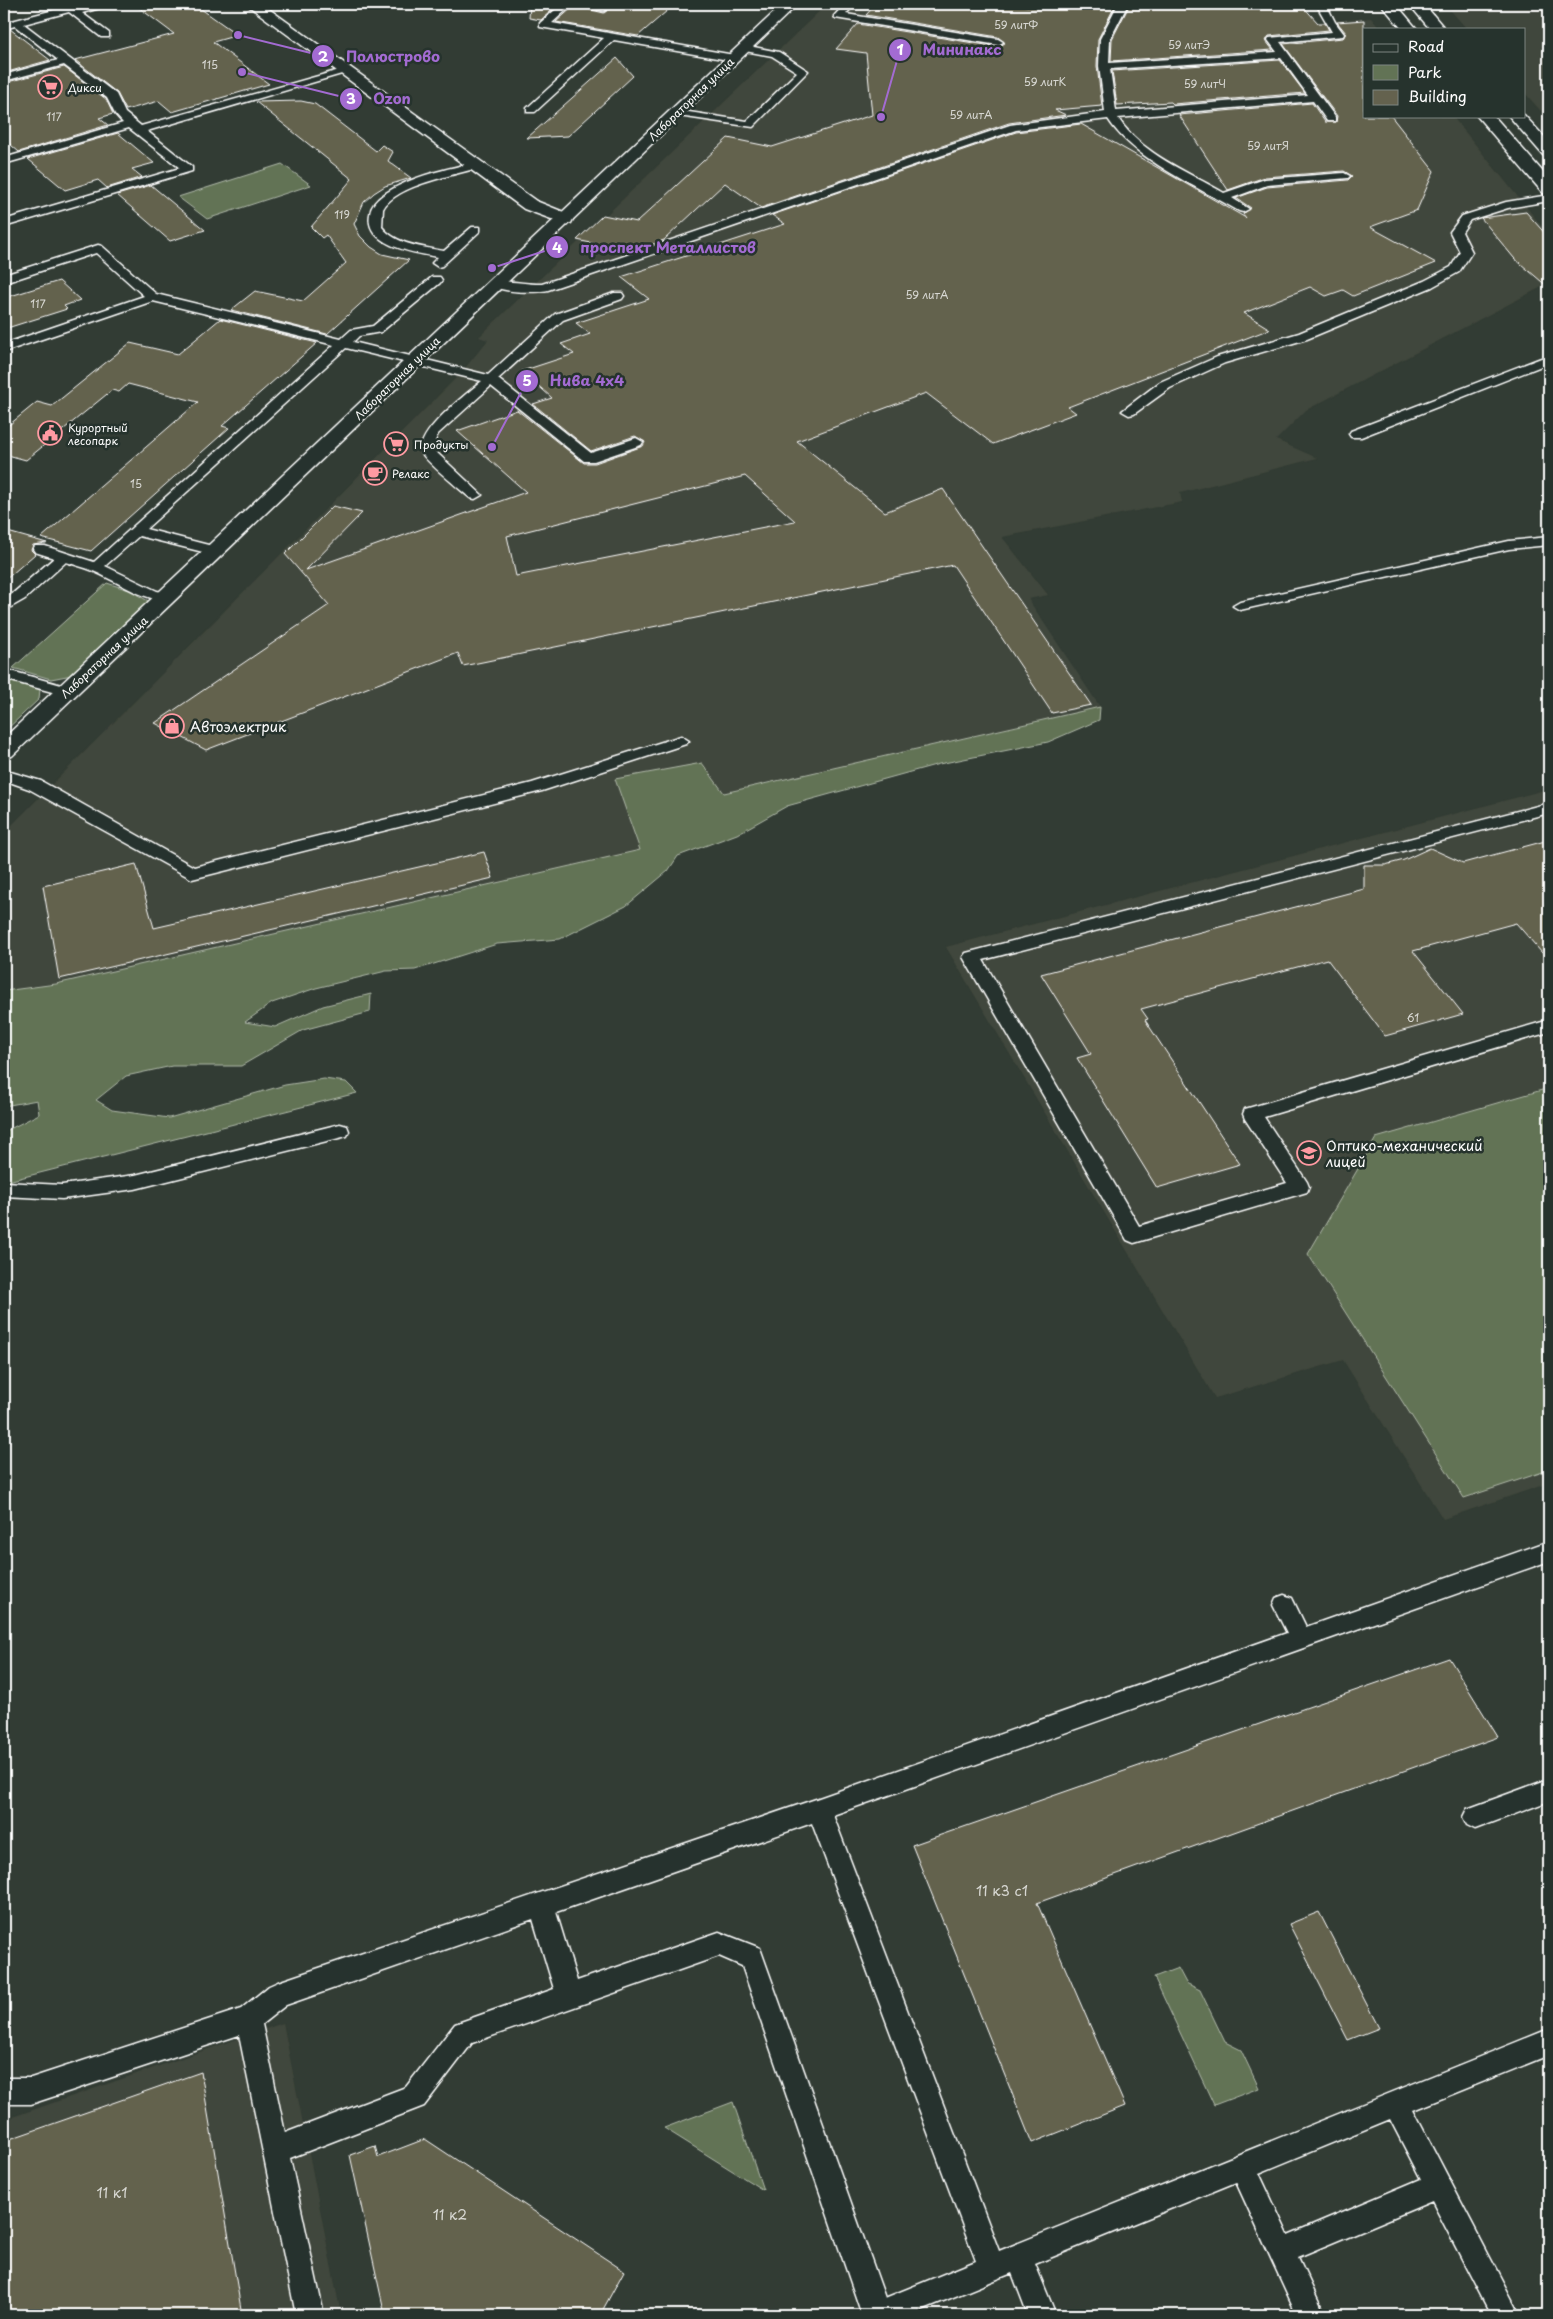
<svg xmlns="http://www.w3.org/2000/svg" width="1553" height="2319" font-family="'Playpen Sans',sans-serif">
<rect width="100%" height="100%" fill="#323c34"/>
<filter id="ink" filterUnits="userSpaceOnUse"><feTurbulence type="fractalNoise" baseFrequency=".02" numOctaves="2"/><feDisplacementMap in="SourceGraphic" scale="10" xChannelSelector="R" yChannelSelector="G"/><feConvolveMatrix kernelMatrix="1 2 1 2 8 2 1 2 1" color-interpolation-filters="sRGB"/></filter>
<g filter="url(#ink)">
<!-- built -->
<path fill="#41473c" d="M 827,4 L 1301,4 L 1316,22 L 1371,18 L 1380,29 L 1364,29 L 1364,116 L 1452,116 L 1549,235 L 1549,283 L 1306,410 L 1276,440 L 1317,458 L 1180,493 L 1182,502 L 1002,537 L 1048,595 L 1028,599 L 1100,707 L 724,793 L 616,779 L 640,850 L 56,984 L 4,991 L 4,833 L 461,373 L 488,340 L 479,337 Z
M 1445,4 L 1549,4 L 1549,120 L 1524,92 L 1524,29 L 1467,29 Z
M 1549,789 L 1549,1483 L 1443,1519 L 1343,1360 L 1215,1398 L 946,947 Z
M 283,2023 L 341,2315 L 4,2315 L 4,2120 Z"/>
<!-- green -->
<path fill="#627355" stroke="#b0b9aa" d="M 282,164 L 311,185 L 207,219 L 178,197 Z
M 107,583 L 129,590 L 150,602 L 72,675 L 51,679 L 13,668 Z
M 4,680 L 40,689 L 39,699 L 4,732 Z
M 1100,707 L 1099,720 L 1048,742 L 939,764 L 787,806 L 737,834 L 678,856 L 668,871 L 626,906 L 560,939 L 497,944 L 415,970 L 386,971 L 316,988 L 272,1003 L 245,1022 L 275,1027 L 323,1006 L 371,994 L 370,1012 L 303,1030 L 241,1066 L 172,1066 L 126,1076 L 96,1100 L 112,1110 L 169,1118 L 285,1085 L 324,1079 L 346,1082 L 357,1093 L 4,1182 L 4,1132 L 39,1114 L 37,1100 L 4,1106 L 4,991 L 56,984 L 640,850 L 615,779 L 702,763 L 724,793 Z
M 1549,1088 L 1549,1470 L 1464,1498 L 1308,1254 L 1376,1138 Z
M 1178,1968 L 1186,1983 L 1200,1990 L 1225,2042 L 1241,2050 L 1259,2088 L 1214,2105 L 1154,1977 Z
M 733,2102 L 763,2190 L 664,2128 Z"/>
<!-- building -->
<path fill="#64624e" stroke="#fff" fill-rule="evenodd" d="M 134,4 L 194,4 L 238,35 L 213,42 L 269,84 L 172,112 L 159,101 L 126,110 L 117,93 L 75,60 L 174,34 Z
M 530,4 L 559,4 L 541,20 L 529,18 Z
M 616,4 L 675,4 L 638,36 L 556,22 L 574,6 L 604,13 Z
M 876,4 L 1013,4 L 1042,8 L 1046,4 L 1116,4 L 1098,39 L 1097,66 L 1102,106 L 1055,110 L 1066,115 L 1009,123 L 761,208 L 725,183 L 664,240 L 632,252 L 577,240 L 603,215 L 637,222 L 728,138 L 772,147 L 872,115 L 866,53 L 836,49 L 858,24 L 998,47 L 1005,43 L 998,37 L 866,15 Z
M 1130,4 L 1301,4 L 1318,23 L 1325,23 L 1329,30 L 1269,36 L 1266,41 L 1273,50 L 1111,61 L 1112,39 Z
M 1364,20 L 1364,116 L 1391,116 L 1434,171 L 1417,210 L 1370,227 L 1436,263 L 1353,296 L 1343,290 L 1326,296 L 1310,287 L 1244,313 L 1270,329 L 1068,407 L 1076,413 L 993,444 L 926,393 L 797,441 L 885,512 L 943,489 L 1091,705 L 1052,713 L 953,565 L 463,666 L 458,653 L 206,750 L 155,723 L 329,605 L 285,554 L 333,506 L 362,513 L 306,570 L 526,492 L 457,431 L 517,410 L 584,463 L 595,463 L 643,446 L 645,442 L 635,436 L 591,451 L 533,404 L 552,398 L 522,371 L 574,354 L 561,344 L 590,334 L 576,323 L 649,299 L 621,277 L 785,224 L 772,215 L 1016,132 L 1081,124 L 1246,218 L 1243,214 L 1251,208 L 1236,198 L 1267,187 L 1348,180 L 1352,176 L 1344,171 L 1265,177 L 1228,190 L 1179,115 L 1312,103 L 1325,122 L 1336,122 L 1337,116 L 1283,44 L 1343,38 L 1346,33 L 1337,22 ZM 745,476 L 795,521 L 516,576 L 507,536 Z
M 10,29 L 50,60 L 4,73 L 4,31 Z
M 617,58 L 633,76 L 568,136 L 527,138 Z
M 1280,60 L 1305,93 L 1173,104 L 1171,102 L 1117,105 L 1112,71 Z
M 64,67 L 106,99 L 113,114 L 99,118 L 108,125 L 19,152 L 4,139 L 4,83 Z
M 301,101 L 315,104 L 376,151 L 382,145 L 393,152 L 388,161 L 411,178 L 385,186 L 374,193 L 364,202 L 354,224 L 360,236 L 371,247 L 382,254 L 409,260 L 327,334 L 231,310 L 255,291 L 303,301 L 346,263 L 326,235 L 322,238 L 311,227 L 352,179 L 256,102 Z
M 118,133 L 154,163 L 132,169 L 142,177 L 107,188 L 98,180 L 65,190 L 28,159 Z
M 151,185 L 205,230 L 170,241 L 117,195 Z
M 1526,212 L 1549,238 L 1549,288 L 1514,258 L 1481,218 Z
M 59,281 L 80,300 L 64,306 L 67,309 L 4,329 L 4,298 Z
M 220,319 L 317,343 L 222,426 L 229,428 L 91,551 L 41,538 L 198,402 L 128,384 L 119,392 L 112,390 L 26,460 L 4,454 L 4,429 L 37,402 L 52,406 L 130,343 L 178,354 Z
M 4,531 L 47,543 L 33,545 L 31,550 L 35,554 L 4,581 Z
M 1549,840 L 1549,961 L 1516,923 L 1413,951 L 1463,1014 L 1385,1036 L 1327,959 L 1141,1009 L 1148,1019 L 1145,1020 L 1240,1164 L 1157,1188 L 1077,1058 L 1091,1054 L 1041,974 L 1364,889 L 1364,865 L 1385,865 L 1404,860 L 1430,848 L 1463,863 Z
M 484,852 L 493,878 L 59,979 L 43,886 L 136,864 L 154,928 Z
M 1449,1658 L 1498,1737 L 1037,1903 L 1125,2106 L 1032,2143 L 912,1845 Z
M 1319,1912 L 1379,2028 L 1348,2040 L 1289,1924 Z
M 201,2072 L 242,2315 L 4,2315 L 4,2141 Z
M 425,2139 L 624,2271 L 600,2315 L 385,2315 L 350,2155 L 375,2146 L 378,2157 Z"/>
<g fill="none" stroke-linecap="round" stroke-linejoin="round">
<!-- service casing -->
<g stroke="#fff" stroke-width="3">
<path id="service" d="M 77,4 L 108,4 L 107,6 L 82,13 L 109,33 L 109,37 L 101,37 L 69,12 L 24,24 L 116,94 L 125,113 L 141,126 L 343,69 L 347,68 L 352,71 L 147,131 L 192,167 L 192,171 L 4,227 L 4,220 L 180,168 L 129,128 L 4,164 L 4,158 L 123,123 L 115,114 L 107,98 L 64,65 L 4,81 L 4,75 L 58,60 L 15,26 L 4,29 L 4,23 Z
M 562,4 L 573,4 L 552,23 L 734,55 L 739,58 L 734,61 L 614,40 L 535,112 L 527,112 L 527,108 L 604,38 L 540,27 L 540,23 Z
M 575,4 L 614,4 L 604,11 Z
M 845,4 L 855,4 L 846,14 L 998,39 L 1003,42 L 998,45 L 835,18 L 834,16 Z
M 1118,4 L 1128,4 L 1110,39 L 1109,63 L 1277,52 L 1268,40 L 1269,38 L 1332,32 L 1316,4 L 1326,4 L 1335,22 L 1344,34 L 1343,36 L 1280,42 L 1335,117 L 1335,121 L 1327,121 L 1313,101 L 1118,118 C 1141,154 1188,172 1224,193 L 1265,179 L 1344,173 L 1350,176 L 1348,178 L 1267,185 L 1232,198 L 1249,209 L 1243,212 L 1239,211 C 1198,187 1133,159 1108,119 L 1016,130 L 548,290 C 535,293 500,293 491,284 C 497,278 530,285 542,284 L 1010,125 L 1105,112 L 1099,66 L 1100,39 ZM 1281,58 L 1308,95 L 1116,111 L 1110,69 Z
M 744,45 L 779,52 L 808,71 L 753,127 L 672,115 L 672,111 L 676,110 L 747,121 L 797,72 L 772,56 L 740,50 L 740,46 Z
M 477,162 L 483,165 L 481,167 C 456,175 395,185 383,209 L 382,227 C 396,245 423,247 444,251 L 472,227 L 480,227 L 480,231 L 442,266 L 438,267 L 432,263 L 438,257 C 416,253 364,246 370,214 C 371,205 378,198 386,193 C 412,176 447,169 477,162 Z
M 1549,195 L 1549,201 L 1508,208 L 1470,220 L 1462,232 L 1472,252 L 1459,272 L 1432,287 L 1307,339 L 1225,363 L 1170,388 L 1134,414 L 1129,415 L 1122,411 L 1160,382 L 1217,357 L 1299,333 L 1424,281 L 1451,267 L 1460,252 L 1450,232 L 1462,216 L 1506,202 Z
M 98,245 L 102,246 L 156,294 L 341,339 L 351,330 L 373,326 L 432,277 L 440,277 L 442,280 L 440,283 L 381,332 L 359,336 L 353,342 L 488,375 L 555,314 L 614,293 L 622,293 L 624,296 L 622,299 L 563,320 L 498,379 L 591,453 L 636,438 L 643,442 L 641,445 L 594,461 L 584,461 L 491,386 L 438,434 L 435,441 L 435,451 L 482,495 L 475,499 L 470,498 C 461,490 425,461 422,453 C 414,433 468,393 482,381 L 346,348 L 146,529 L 220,548 L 222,551 L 220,554 L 215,555 L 139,536 L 105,566 L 157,591 L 172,594 L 174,597 L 172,600 C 151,605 113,579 93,571 C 84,567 75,565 66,562 L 25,599 L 4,611 L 4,601 L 54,558 L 35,552 L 33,549 L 35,546 L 45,546 L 94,562 L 334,345 L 153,301 L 4,352 L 4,344 L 144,296 L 96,253 L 4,283 L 4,275 Z
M 1549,355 L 1549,363 L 1361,437 L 1351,437 L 1349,434 L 1351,431 Z
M 1549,537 L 1549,545 L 1509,549 L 1240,610 L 1233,606 L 1240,602 L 1509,541 Z
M 4,669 L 72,688 L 75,691 L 67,696 L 4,679 Z
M 681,736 L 689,741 L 686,744 L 542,791 L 192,879 L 29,789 L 4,780 L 4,770 L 41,781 L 194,867 L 532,783 Z
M 1549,803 L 1549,813 L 983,960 L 1139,1226 L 1287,1183 L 1245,1119 L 1243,1114 L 1245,1109 L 1549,1020 L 1549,1032 L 1264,1117 L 1307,1182 L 1309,1187 L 1307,1192 L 1134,1243 L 1127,1240 L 963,957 L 966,953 Z
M 340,1124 L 347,1126 L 349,1131 L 347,1136 L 135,1189 L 62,1199 L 4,1196 L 4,1182 L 62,1185 L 135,1175 Z
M 1549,1541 L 1549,1561 L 833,1815 L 999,2251 L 1549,2029 L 1549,2055 L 1413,2110 L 1520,2315 L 1491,2315 L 1432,2201 L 1298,2257 L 1325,2315 L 1297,2315 L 1236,2182 L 1035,2264 L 1056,2315 L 1028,2315 L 1012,2273 L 909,2315 L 862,2315 L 742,1966 L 719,1956 L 472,2043 L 424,2106 L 290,2158 L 324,2315 L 296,2315 L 239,2035 L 31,2104 L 4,2104 L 4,2078 L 31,2078 L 241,2009 L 269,1986 L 278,1982 L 819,1798 L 1287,1633 L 1273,1605 L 1276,1598 L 1284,1595 L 1292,1598 L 1306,1627 ZM 812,1823 L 976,2261 L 885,2298 L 760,1948 L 719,1932 L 577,1981 L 556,1912 ZM 533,1919 L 554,1989 L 455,2024 L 406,2087 L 285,2133 L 262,2024 L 286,2005 ZM 1390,2119 L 1421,2179 L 1288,2235 L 1259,2173 Z
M 1549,1779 L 1549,1801 L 1475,1829 L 1467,1825 L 1463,1817 L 1467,1809 Z"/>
</g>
<!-- minor casing -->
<g stroke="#fff" stroke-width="3">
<path id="minor" d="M 246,4 L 262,4 L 536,201 L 571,215 L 573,219 L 571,223 L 565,224 L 524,209 Z"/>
</g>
<!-- tertiary casing -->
<g stroke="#fff" stroke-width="3">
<path id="tertiary" d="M 783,4 L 798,4 L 12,756 L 4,758 L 4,738 Z"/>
</g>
<!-- secondary casing -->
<g stroke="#fff" stroke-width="3">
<path id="secondary" d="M 1381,4 L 1396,4 L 1417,29 L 1402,29 Z
M 1409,4 L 1424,4 L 1445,29 L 1430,29 Z
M 1524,115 L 1549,142 L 1549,157 L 1543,155 L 1509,116 Z
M 1477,116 L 1494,116 L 1549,179 L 1549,194 L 1543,193 Z"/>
</g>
<!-- service -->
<use href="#service" fill="#26332d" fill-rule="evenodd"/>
<!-- minor -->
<use href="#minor" fill="#26332d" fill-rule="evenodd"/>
<!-- tertiary -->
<use href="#tertiary" fill="#26332d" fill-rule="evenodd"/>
<!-- secondary -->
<use href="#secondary" fill="#26332d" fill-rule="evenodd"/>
</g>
</g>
<!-- icons -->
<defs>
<g id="supermarket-ring" transform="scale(1.25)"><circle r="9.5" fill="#26332d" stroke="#ff9aa2" stroke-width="1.5"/><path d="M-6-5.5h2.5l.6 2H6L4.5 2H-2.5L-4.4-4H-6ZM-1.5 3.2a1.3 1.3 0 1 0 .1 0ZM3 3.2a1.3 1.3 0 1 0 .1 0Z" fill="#ff9aa2"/></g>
<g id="civic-ring" transform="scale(1.25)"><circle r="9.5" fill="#26332d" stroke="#ff9aa2" stroke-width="1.5"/><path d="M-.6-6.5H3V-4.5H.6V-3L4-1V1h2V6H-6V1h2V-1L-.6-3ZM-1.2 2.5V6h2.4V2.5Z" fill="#ff9aa2"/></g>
<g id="cafe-ring" transform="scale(1.25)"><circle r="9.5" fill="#26332d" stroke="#ff9aa2" stroke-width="1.5"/><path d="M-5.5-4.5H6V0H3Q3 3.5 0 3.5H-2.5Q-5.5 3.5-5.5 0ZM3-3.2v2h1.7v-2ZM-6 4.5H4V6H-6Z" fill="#ff9aa2"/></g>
<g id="shop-ring" transform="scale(1.25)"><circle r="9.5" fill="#26332d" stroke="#ff9aa2" stroke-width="1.5"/><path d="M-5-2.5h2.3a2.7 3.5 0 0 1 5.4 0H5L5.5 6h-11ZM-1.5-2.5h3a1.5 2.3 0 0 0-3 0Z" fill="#ff9aa2"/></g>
<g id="university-ring" transform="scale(1.25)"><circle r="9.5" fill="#26332d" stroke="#ff9aa2" stroke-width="1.5"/><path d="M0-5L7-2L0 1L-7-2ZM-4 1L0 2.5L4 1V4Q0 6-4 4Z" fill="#ff9aa2"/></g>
</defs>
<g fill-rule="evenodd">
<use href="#supermarket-ring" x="50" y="87"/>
<use href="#civic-ring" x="50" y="433"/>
<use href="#supermarket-ring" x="396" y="444"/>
<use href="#cafe-ring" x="375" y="473"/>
<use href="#shop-ring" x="172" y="726"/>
<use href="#university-ring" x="1309" y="1153"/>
</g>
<g text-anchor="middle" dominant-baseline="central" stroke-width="5" stroke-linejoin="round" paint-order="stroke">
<!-- number labels -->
<g font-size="11" fill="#d8d8d3">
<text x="1016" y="24">59 литФ</text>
<text x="1189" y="44">59 литЭ</text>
<text x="210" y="64">115</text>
<text x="1045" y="81">59 литК</text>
<text x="1205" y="83">59 литЧ</text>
<text x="971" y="114">59 литА</text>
<text x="54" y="116">117</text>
<text x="1268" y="145">59 литЯ</text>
<text x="342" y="214">119</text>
<text x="927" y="294">59 литА</text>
<text x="38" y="303">117</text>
<text x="136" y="483">15</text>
<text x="1413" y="1017">61</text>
</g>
<!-- far-poi labels -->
<g font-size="11" fill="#fff" stroke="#26332d" text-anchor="start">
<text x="68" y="87">Дикси</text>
<text x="68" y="427">Курортный<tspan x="68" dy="13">лесопарк</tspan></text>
<text x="414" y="444">Продукты</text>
<text x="392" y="473">Релакс</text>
</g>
<!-- far-street labels -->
<g font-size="11" fill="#fff" stroke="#26332d">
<text transform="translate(691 99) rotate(-44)">Лабораторная улица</text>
<text transform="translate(397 378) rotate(-44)">Лабораторная улица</text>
<text transform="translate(104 657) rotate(-43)">Лабораторная улица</text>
</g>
<!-- poi labels -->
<g font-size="14" fill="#fff" stroke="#26332d" text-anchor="start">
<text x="190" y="726">Автоэлектрик</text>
<text x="1326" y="1145">Оптико-механический<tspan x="1326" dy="16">лицей</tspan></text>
</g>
<!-- near-number labels -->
<g font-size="14" fill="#d8d8d3">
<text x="1002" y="1890">11 к3 с1</text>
<text x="112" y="2192">11 к1</text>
<text x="450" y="2214">11 к2</text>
</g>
</g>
<!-- callouts -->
<path fill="none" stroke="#a36bd2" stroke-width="2" d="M881 117L900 50M238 35L323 56M242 72L351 99M492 268L557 247M492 447L527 381"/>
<g fill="#a36bd2" stroke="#26332d" stroke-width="2">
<circle cx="881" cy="117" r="5"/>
<circle cx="238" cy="35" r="5"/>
<circle cx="242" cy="72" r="5"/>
<circle cx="492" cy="268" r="5"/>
<circle cx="492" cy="447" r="5"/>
<circle cx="900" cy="50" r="12"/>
<circle cx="323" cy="56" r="12"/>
<circle cx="351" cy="99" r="12"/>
<circle cx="557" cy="247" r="12"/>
<circle cx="527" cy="381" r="12"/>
</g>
<g font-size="15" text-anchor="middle" font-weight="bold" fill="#fff">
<text x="900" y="55">1</text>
<text x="323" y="62">2</text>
<text x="351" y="104">3</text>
<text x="557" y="253">4</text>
<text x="527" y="386">5</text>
</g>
<g font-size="15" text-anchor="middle" font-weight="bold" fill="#a36bd2" stroke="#26332d" stroke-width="5" stroke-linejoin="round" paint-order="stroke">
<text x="962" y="55">Мининакс</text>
<text x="393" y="62">Полюстрово</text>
<text x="392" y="104">Ozon</text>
<text x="668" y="253">проспект Металлистов</text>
<text x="587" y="386">Нива 4х4</text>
</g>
<!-- margin -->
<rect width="1553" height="2319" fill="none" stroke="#26332d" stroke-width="20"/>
<rect x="10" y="10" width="1533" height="2299" fill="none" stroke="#fff" stroke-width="2" filter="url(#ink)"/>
<!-- legend -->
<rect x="1363" y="28" width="162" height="90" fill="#26332d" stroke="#7d8581"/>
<rect x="1373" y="44" width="25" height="8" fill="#26332d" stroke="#7d8581"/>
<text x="1408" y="52" font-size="15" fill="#ffffff">Road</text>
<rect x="1373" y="65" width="25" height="15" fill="#627355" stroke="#7d8581"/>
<text x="1408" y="78" font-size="15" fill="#ffffff">Park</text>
<rect x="1373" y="90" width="25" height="15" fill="#64624e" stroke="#7d8581"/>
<text x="1408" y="102" font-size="15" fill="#ffffff">Building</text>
</svg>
